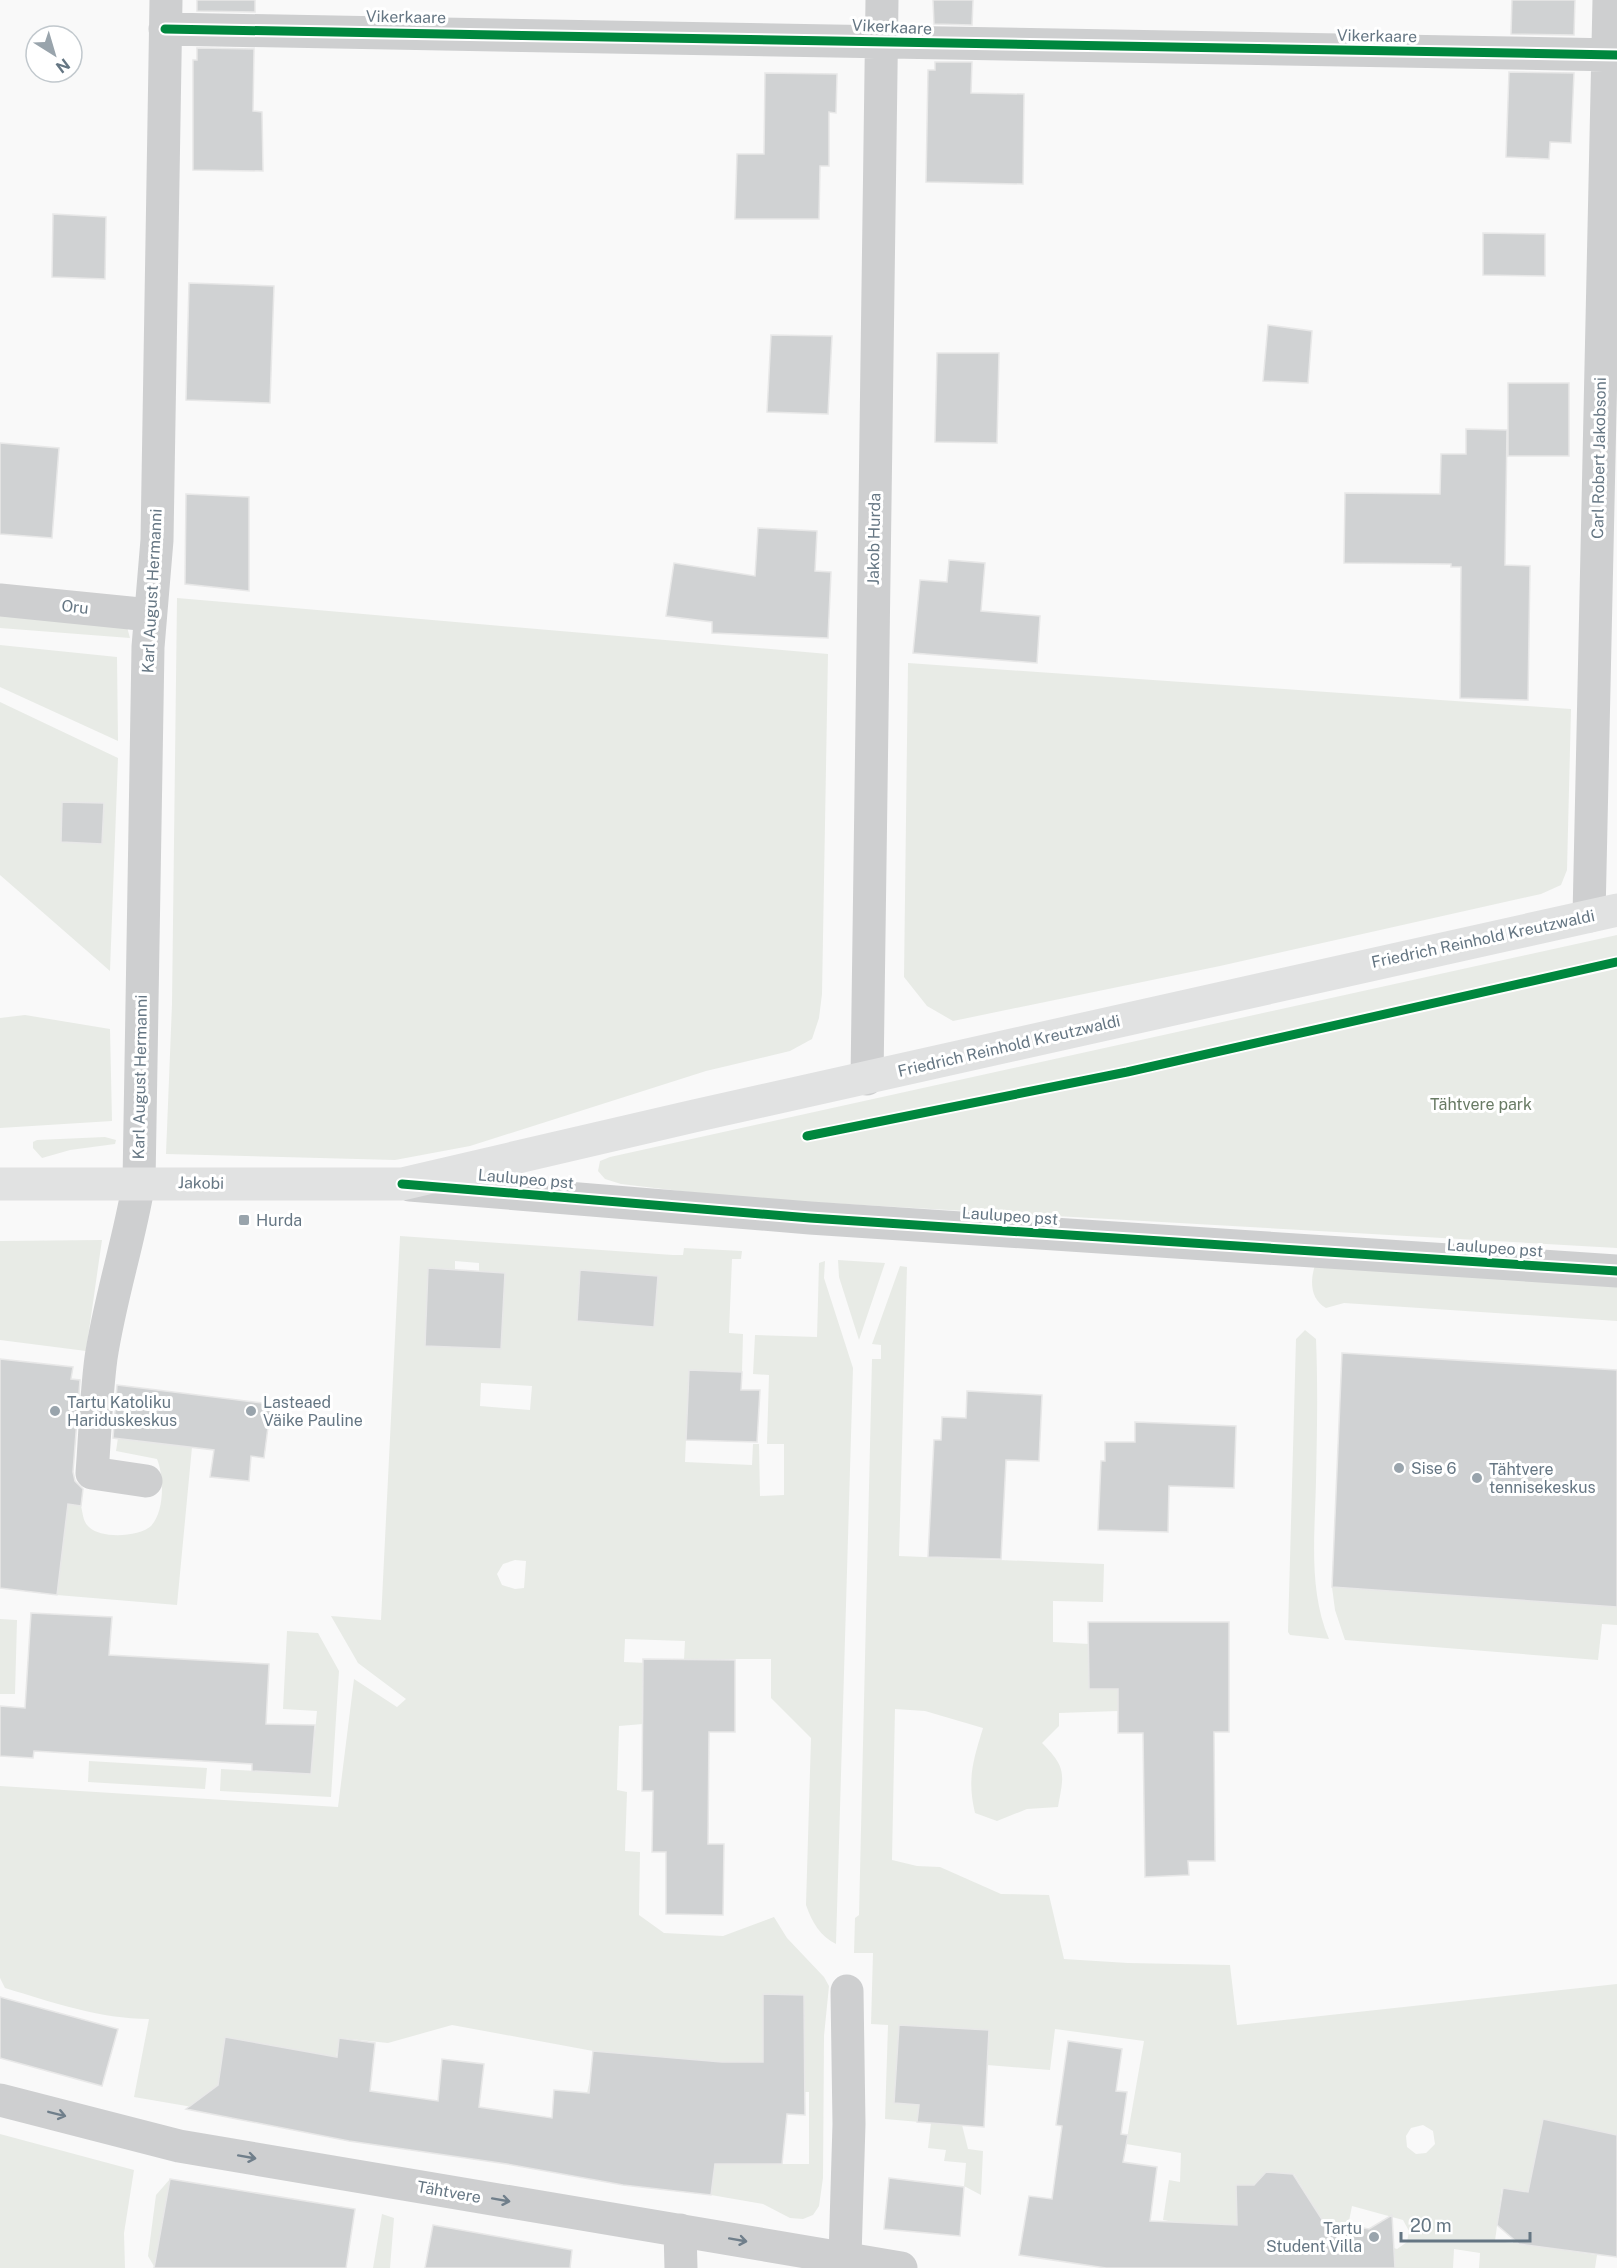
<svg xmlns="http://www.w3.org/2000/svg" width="1617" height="2268" font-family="'Public Sans',sans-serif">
<rect width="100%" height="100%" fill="#f9f9f9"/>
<!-- green -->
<path fill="#e8ebe6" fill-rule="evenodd" d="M 177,598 L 828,654 L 822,994 L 819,1018 L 812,1039 L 790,1051 L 706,1071 L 470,1146 L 395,1160 L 166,1154 L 172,1004 Z
M 0,613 L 127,627 L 130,638 L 0,628 Z
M 0,645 L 117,657 L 118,741 L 0,687 Z
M 908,663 L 1571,709 L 1567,870 L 1561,885 L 1541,894 L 1220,966 L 953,1021 L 927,1006 L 904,977 Z
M 0,702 L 118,758 L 110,971 L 0,875 Z
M 1617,935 L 1617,1248 L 739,1198 L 621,1184 L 605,1179 L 598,1171 L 600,1161 L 610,1157 Z
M 25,1015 L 110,1029 L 112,1121 L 0,1128 L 0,1018 Z
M 105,1137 L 116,1140 L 115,1144 L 70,1150 L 42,1158 L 33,1148 L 33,1142 L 37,1140 Z
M 400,1236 L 673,1255 L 683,1255 L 684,1248 L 742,1251 L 741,1259 L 732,1259 L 729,1333 L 743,1334 L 742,1372 L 689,1370 L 685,1462 L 752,1465 L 753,1444 L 759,1444 L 760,1496 L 784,1495 L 784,1444 L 767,1444 L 769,1375 L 753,1374 L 755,1335 L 817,1337 L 819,1263 L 825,1261 L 824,1278 L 853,1368 L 836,1944 C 820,1936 812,1922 806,1905 L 811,1738 L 771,1698 L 771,1659 L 684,1659 L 685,1641 L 625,1639 L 624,1662 L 647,1663 L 643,1724 L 619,1726 L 617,1790 L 627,1792 L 625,1851 L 640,1852 L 639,1915 L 664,1933 L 723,1936 L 774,1917 L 787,1938 L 824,1977 L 829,1986 L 824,2036 L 823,2178 L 819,2206 L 813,2215 L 803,2219 L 790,2218 L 763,2204 L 711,2195 L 717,2151 L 587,2143 L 587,2093 L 591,2074 L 762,2164 L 809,2164 L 809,2092 L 804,2092 L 804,1995 L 763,1995 L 763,2062 L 722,2062 L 593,2051 L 452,2025 L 388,2043 L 340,2038 L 336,2057 L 226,2037 L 217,2089 L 205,2095 L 204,2109 L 134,2097 L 149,2019 C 101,2019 51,2002 5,1988 L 0,1978 L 0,1786 L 338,1807 L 354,1679 L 397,1707 L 406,1699 L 358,1663 L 331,1616 L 381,1620 ZM 455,1261 L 479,1263 L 479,1272 L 505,1273 L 501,1349 L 425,1346 L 428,1269 L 455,1270 ZM 580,1270 L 654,1327 L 577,1321 ZM 481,1383 L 532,1386 L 530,1410 L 480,1406 ZM 515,1560 L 526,1561 L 524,1588 L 515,1589 L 502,1585 L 497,1574 L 503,1564 Z
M 102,1240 L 86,1351 L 0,1340 L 0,1241 Z
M 838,1260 L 885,1263 L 859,1340 L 839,1277 Z
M 1315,1265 L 1617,1284 L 1617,1321 L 1344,1303 L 1326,1308 C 1310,1299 1310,1281 1315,1265 Z
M 900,1266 L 907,1267 L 899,1556 L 1104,1564 L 1103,1602 L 1053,1601 L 1053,1642 L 1089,1644 L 1089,1688 L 1119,1689 L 1118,1711 L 1059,1713 L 1059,1726 L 1042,1743 C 1067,1768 1064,1774 1058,1807 L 1027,1809 L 997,1821 L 975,1813 C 967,1779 973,1761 983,1728 L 925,1711 L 895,1709 L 892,1860 L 917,1866 L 940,1867 L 1001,1894 L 1049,1895 L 1064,1959 L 1128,1963 L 1230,1965 L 1237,2025 L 1617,1984 L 1617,2140 L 1575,2210 L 1569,2251 L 1597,2255 L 1595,2268 L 1479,2268 L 1480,2253 L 1454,2249 L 1453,2268 L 1395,2268 L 1390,2247 L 1397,2249 L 1407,2242 L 1409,2231 L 1403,2220 L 1352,2206 L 1348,2226 L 1294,2224 L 1311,2202 L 1294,2174 L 1267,2172 L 1254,2185 L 1236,2185 L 1237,2223 L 1252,2226 L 1196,2226 L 1163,2220 L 1169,2180 L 1180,2182 L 1181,2153 L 1126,2144 L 1144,2041 L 1055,2029 L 1050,2070 L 987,2065 L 989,2030 L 899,2025 L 894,2103 L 963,2107 L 962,2125 L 968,2149 L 983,2151 L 981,2195 L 964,2186 L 966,2163 L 944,2161 L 946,2150 L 928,2148 L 931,2123 L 885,2119 L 888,2025 L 871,2024 L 873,1953 L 854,1953 L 855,1918 L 859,1915 L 872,1359 L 881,1359 L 881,1345 L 872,1344 ZM 1543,2120 L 1580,2198 L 1529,2187 ZM 1423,2125 L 1433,2131 L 1435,2144 L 1426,2153 L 1416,2154 L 1407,2147 L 1406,2136 L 1411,2128 ZM 1502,2188 L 1520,2191 L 1513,2243 L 1495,2241 Z
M 1305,1330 L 1316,1339 C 1318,1387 1317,1434 1316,1481 C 1315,1533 1308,1590 1329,1639 L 1290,1635 L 1288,1632 L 1296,1339 Z
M 118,1438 L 192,1447 L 177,1605 L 57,1595 L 68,1504 L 81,1506 C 83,1514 83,1522 89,1527 C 101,1539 139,1537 151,1526 C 165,1511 164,1476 157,1459 L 116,1451 Z
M 1332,1587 L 1617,1607 L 1617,1625 L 1602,1624 L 1598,1660 L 1345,1640 L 1335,1610 Z
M 0,1619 L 17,1620 L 15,1694 L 0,1694 Z
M 287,1631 L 318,1633 L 339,1671 L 331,1797 L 220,1791 L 221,1769 L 311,1774 L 317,1711 L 283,1709 Z
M 89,1761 L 207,1768 L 205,1789 L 88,1782 Z
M 0,2134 L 134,2170 L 124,2233 L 125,2268 L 0,2268 Z
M 170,2179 L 155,2264 L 155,2268 L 148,2256 L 156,2195 Z
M 382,2214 L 394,2218 L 390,2268 L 373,2268 Z"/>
<!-- building -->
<path fill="#d0d2d3" stroke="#e8e8e8" stroke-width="1.5" d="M 197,0 L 255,0 L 255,12 L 197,11 Z
M 933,0 L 973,0 L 972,25 L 934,24 Z
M 1512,0 L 1575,0 L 1574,35 L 1511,34 Z
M 197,48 L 254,49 L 253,111 L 262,112 L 263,171 L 193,170 L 193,60 L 197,60 Z
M 935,62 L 972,62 L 971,93 L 1024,94 L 1023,184 L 926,182 L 928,70 L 935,70 Z
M 1509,72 L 1574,73 L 1571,143 L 1550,142 L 1549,159 L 1506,157 Z
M 765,73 L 837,74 L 836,113 L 829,112 L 829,166 L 820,166 L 819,219 L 735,219 L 737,154 L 764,154 Z
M 53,214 L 106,217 L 105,279 L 52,277 Z
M 1483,233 L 1545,234 L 1545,276 L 1483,275 Z
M 189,283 L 274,286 L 270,403 L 186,400 Z
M 1268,325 L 1312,331 L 1308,383 L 1263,381 Z
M 771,335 L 832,336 L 828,414 L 767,412 Z
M 937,353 L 999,353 L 997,443 L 935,442 Z
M 1508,383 L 1569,383 L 1569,456 L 1508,456 Z
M 1466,429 L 1507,430 L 1505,565 L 1530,566 L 1528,700 L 1460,698 L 1461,567 L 1451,567 L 1451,564 L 1344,563 L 1345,493 L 1440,494 L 1441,454 L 1466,454 Z
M 0,443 L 59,448 L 52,538 L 0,534 Z
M 186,494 L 249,497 L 249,591 L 185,584 Z
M 758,528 L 817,531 L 815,571 L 831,572 L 828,638 L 712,633 L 712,622 L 666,616 L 674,563 L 755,576 Z
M 949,560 L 985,563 L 981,611 L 1040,616 L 1037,663 L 913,653 L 920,580 L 947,582 Z
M 62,802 L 104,803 L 102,844 L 61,842 Z
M 428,1268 L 505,1273 L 501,1349 L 425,1346 Z
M 580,1270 L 658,1276 L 654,1327 L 577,1321 Z
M 1342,1353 L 1617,1370 L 1617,1607 L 1332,1587 Z
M 0,1359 L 73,1367 L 71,1379 L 80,1380 L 73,1472 L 75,1481 L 83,1489 L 81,1506 L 68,1504 L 57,1595 L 0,1588 Z
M 689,1370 L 742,1372 L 741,1390 L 760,1390 L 757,1442 L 686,1440 Z
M 117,1385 L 271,1404 L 264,1458 L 251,1456 L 249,1481 L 210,1477 L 214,1450 L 113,1438 Z
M 967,1391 L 1042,1395 L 1039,1461 L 1006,1460 L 1001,1559 L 928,1557 L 934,1440 L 941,1440 L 942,1417 L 966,1418 Z
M 1135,1422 L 1236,1426 L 1234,1488 L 1169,1486 L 1168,1532 L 1098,1530 L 1101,1461 L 1105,1461 L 1105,1442 L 1135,1442 Z
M 31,1613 L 112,1617 L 109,1655 L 269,1664 L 266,1724 L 315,1725 L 311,1774 L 252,1771 L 252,1764 L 34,1751 L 33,1758 L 0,1756 L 0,1706 L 25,1708 Z
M 1088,1622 L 1229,1622 L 1229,1732 L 1214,1732 L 1215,1861 L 1188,1861 L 1189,1875 L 1145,1877 L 1143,1733 L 1118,1733 L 1118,1689 L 1089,1689 Z
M 643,1659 L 735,1660 L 735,1732 L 709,1732 L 708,1844 L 724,1844 L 723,1915 L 666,1914 L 666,1852 L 652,1852 L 653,1791 L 642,1791 Z
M 763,1994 L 804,1995 L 805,2115 L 787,2114 L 782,2164 L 715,2164 L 711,2195 L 623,2185 L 507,2164 L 349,2141 L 186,2109 L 218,2085 L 225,2037 L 337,2057 L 339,2038 L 375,2043 L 370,2091 L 438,2101 L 442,2059 L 484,2064 L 479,2107 L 552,2118 L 554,2090 L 589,2093 L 593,2051 L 722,2062 L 763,2062 Z
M 0,1997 L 118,2029 L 102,2086 L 0,2058 Z
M 899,2025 L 989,2030 L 984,2127 L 917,2122 L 919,2105 L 894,2103 Z
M 1068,2041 L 1122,2049 L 1116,2091 L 1127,2092 L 1121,2134 L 1128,2135 L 1123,2162 L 1157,2167 L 1150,2221 L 1237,2225 L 1236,2185 L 1254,2185 L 1266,2172 L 1293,2174 L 1323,2221 L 1369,2229 L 1392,2215 L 1395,2268 L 1106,2268 L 1019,2255 L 1029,2196 L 1052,2199 L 1062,2126 L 1056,2125 Z
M 1543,2119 L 1617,2135 L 1617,2257 L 1519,2244 L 1497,2225 L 1503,2188 L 1528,2192 Z
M 889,2178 L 964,2187 L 960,2236 L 884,2229 Z
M 170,2179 L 355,2209 L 346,2268 L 154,2268 Z
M 433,2225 L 572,2250 L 570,2268 L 425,2268 Z"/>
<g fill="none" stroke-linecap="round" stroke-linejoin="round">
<!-- minor -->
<path stroke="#cecfd0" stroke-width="33" d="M 165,29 L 1617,55
M 0,600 L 150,615
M 1589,916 L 1609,0
M 867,1079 L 882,0
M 410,1185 L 810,1218 L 1617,1271
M 146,1481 L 92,1473 C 95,1435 96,1396 101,1358 C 110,1298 129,1242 139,1182 L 148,647 L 157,540 L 166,0
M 0,2100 L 179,2146 L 901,2268
M 680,2230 L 681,2268
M 845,2257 L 849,2124 L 847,1991"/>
<!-- major -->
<path stroke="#e1e2e2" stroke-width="33" d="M 0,1184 L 402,1184 L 694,1116 L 1617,910"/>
<!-- cycleway casing -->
<g stroke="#fff" stroke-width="13">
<path id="cycleway" d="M 165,29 L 1617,55
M 807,1136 L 1127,1072 L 1617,962
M 402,1184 L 810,1218 L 1617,1271"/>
</g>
<!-- cycleway -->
<use href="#cycleway" stroke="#00873e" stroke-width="9"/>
</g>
<!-- one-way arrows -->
<defs><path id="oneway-shaft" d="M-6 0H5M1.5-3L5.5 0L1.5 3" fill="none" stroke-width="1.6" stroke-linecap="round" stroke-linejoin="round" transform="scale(1.5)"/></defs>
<g stroke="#707f8b">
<use href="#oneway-shaft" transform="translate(57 2114) rotate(14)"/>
<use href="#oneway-shaft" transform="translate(247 2157) rotate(10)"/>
<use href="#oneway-shaft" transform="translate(501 2200) rotate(10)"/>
<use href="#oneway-shaft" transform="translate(738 2240) rotate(10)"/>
</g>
<!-- markers -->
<g fill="#99a4ac" stroke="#fff" stroke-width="2">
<rect x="238" y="1214" width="12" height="12" rx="3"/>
<circle cx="55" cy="1411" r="6"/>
<circle cx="251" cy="1411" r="6"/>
<circle cx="1399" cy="1468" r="6"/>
<circle cx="1477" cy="1478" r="6"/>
<circle cx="1374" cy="2237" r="6"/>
</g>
<g text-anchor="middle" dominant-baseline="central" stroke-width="6" stroke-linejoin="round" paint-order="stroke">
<!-- street labels -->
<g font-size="16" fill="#657683" stroke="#fff">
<text transform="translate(406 17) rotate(1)">Vikerkaare</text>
<text transform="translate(892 27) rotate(3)">Vikerkaare</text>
<text transform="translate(1377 36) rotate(1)">Vikerkaare</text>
<text transform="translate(1599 458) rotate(-89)">Carl Robert Jakobsoni</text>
<text transform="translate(874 539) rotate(-89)">Jakob Hurda</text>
<text transform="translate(152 591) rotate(-87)">Karl August Hermanni</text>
<text transform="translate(75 607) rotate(6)">Oru</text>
<text transform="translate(1483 939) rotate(-12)">Friedrich Reinhold Kreutzwaldi</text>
<text transform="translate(1009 1046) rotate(-13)">Friedrich Reinhold Kreutzwaldi</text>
<text transform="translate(140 1077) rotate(-89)">Karl August Hermanni</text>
<text transform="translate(526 1179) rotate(5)">Laulupeo pst</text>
<text transform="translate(201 1183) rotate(1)">Jakobi</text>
<text transform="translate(1010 1216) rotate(4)">Laulupeo pst</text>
<text transform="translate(1495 1248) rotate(4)">Laulupeo pst</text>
<text transform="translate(449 2192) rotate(10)">Tähtvere</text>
</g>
<!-- park labels -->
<g font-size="16" fill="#687a64" stroke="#fff">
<text x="1481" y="1104">Tähtvere park</text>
</g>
<!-- poi labels -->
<g font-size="16" fill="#657683" stroke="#fff" text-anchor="start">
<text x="256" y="1220">Hurda</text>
<text x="67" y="1402">Tartu Katoliku<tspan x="67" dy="18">Hariduskeskus</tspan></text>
<text x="263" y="1402">Lasteaed<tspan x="263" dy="18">Väike Pauline</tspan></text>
<text x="1411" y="1468">Sise 6</text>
<text x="1489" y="1469">Tähtvere<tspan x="1489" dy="18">tennisekeskus</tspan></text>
<text x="1362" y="2228" text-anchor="end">Tartu<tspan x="1362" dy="18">Student Villa</tspan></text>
</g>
</g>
<!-- north arrow -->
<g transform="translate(54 54) rotate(143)"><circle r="28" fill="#ffffff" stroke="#c1c8cd" stroke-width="1.5"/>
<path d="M0-4.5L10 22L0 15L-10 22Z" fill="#99a4ac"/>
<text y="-9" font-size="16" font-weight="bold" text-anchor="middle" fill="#657683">N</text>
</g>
<!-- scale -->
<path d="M1401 2232v9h129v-9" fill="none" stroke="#657683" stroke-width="3"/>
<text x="1410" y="2232" font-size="18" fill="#657683" stroke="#ffffff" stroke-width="4.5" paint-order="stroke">20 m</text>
</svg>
